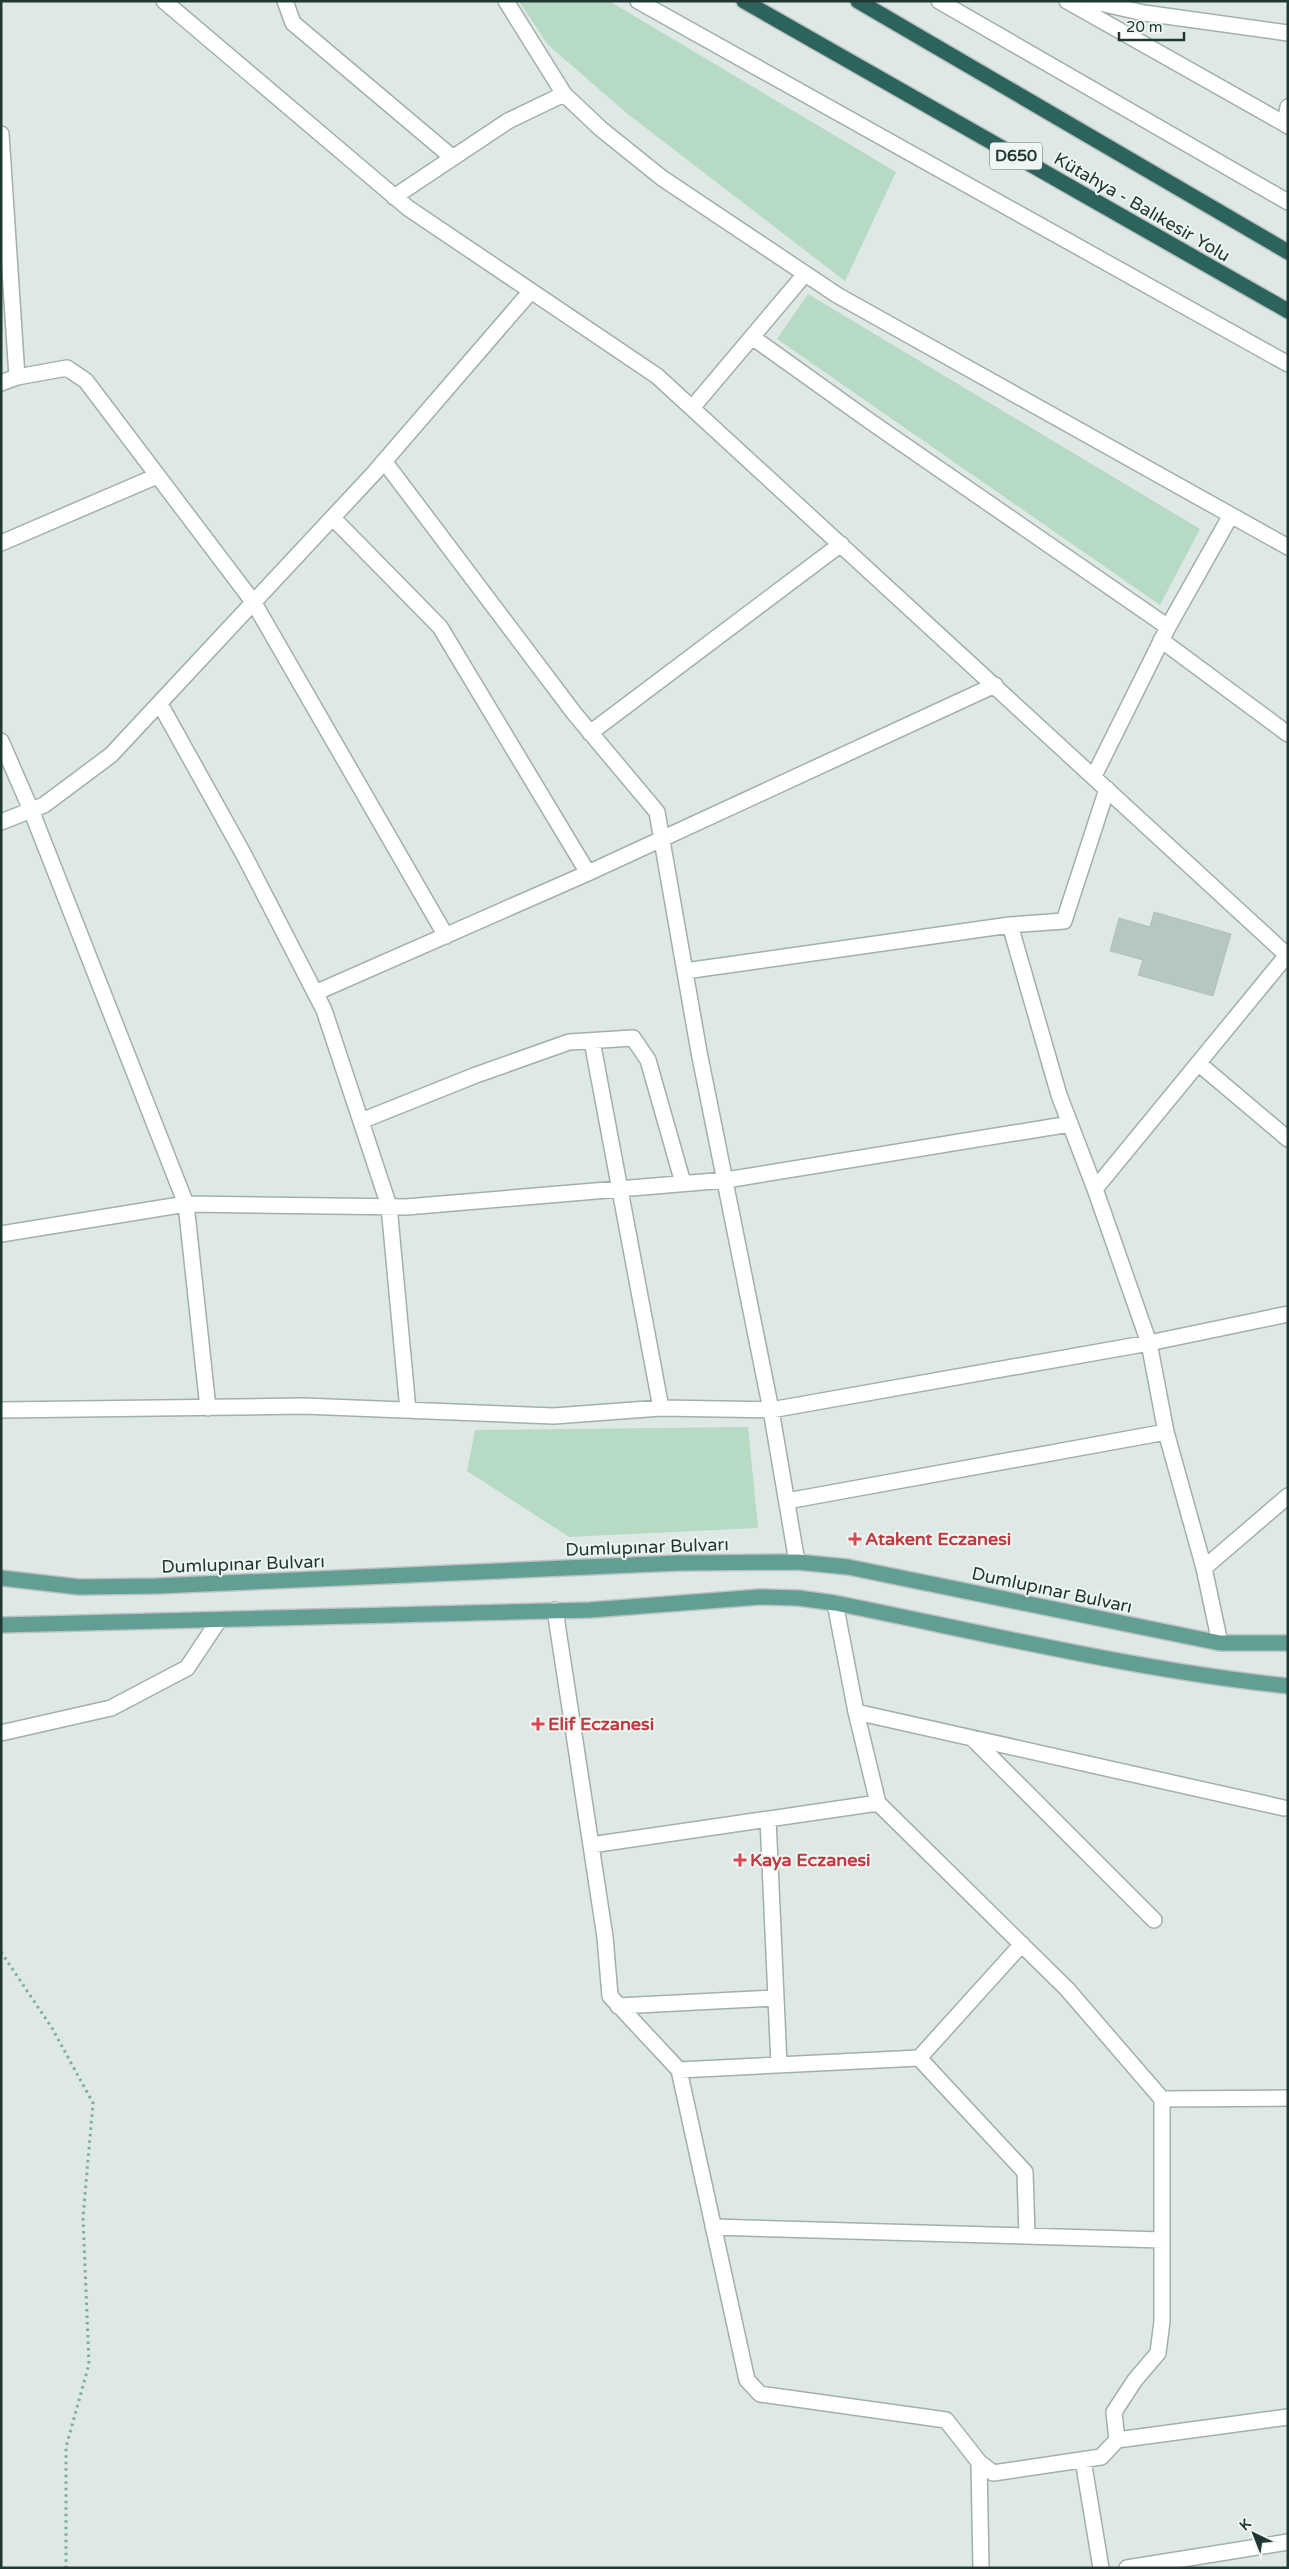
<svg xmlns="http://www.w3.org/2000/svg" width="1289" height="2569" font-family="'Varela Round',sans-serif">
<rect width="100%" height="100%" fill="#dee9e5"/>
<!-- green -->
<path fill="#b6dac3" d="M 519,1 L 609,1 L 896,172 L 845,281 L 629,115 L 548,45 Z
M 808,294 L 1200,529 L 1160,605 L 777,339 Z
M 748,1427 L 758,1528 L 569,1537 L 467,1471 L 475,1430 Z"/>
<!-- building -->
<path fill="#b6c6c1" stroke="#b0c2bc" d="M 1154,912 L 1231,934 L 1213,996 L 1138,975 L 1143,960 L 1110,951 L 1119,918 L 1150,927 Z"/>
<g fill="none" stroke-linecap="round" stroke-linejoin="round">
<!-- minor casing -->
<g stroke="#a1b0ac" stroke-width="18">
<path id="minor" d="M 164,1 L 408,208 L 657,376 L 1288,956
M 285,1 L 293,23 L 453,158
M 506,1 L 564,94 L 601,129 L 662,178 L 837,295 L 1288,547
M 638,1 L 1288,364
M 939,1 L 1288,202
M 1067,1 L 1285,124
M 1091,1 L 1144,13 L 1288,33
M 1288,107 L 1285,124 L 1288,126
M 1,134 L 17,377
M 394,197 L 508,121 L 564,94
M 752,337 L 871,422 L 1168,627
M 1,383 L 17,377 L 67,368 L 86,381 L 254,603 L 446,936
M 692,408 L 805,274
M 384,461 L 574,713 L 657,812 L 699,1052 L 771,1410 L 797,1562
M 333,518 L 440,627 L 588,873
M 1,543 L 157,476
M 1161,640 L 1288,734
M 160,704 L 244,855 L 324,1010 L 389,1206 L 408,1410
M 590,733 L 841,544
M 1,741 L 31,810 L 186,1204 L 208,1408
M 1094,776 L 1168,627 L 1231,515
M 1,822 L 44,805 L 111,755 L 375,472 L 531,291
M 1010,925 L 1059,1095 L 1095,1189 L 1149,1343 L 1166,1432 L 1204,1568 L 1220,1643
M 685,971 L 1010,925 L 1064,921 L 1107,789
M 315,993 L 588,873 L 995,685
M 592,1041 L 661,1408
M 1198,1063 L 1288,1139
M 361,1121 L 476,1075 L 569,1042 L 633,1038 L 648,1060 L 683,1183
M 1095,1189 L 1287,955
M 1,1234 L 186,1204 L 406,1207 L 726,1180 L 1070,1124
M 1,1410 L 304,1406 L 554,1416 L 661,1408 L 771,1410 L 1149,1343 L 1288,1314
M 787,1501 L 1166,1432
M 1204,1568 L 1288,1496
M 555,1610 L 605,1937 L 610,1996 L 679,2070 L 747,2380 L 760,2394 L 946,2420 L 979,2462 L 993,2473 L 1101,2457 L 1117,2440 L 1114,2412 L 1135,2380 L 1158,2353 L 1162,2321 L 1162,2099 L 1067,1989 L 878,1803 L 856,1712 L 835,1603
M 856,1712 L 1284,1808
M 1,1733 L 111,1708 L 187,1668 L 219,1620
M 972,1738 L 1154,1920
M 768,1819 L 779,2065
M 591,1845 L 878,1803
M 618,2006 L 776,1998
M 919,2058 L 1025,2172 L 1027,2236
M 679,2070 L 919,2058 L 1022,1944
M 1162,2099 L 1288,2098
M 713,2227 L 1162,2240
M 1117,2440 L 1288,2417
M 1083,2460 L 1101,2568
M 979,2462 L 981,2568
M 1127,2568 L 1288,2542"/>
</g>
<!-- major casing -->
<g stroke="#bcc3c2" stroke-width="18">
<path id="major" d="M 1,1578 L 79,1587 L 157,1586 L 678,1563 L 797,1562 L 848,1567 L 1220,1643 L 1288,1643
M 1,1625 L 590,1610 L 760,1597 L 798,1598 L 835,1603 C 985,1633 1135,1670 1288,1686"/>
</g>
<!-- highway casing -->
<g stroke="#bcc3c2" stroke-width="18">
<path id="highway" d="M 744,1 L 1288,311
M 858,1 L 1288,252"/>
</g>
<!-- path -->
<path stroke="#7eaca2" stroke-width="3" stroke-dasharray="2.5 4" stroke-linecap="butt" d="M 1,1952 L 52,2028 L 93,2103 L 83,2217 L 89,2364 L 66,2447 L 66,2568"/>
<!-- minor -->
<use href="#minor" stroke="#fff" stroke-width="15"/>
<!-- major -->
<use href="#major" stroke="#639e94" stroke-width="15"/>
<!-- highway -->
<use href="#highway" stroke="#2c635c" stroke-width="15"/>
</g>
<!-- markers -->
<g fill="#e0444e" stroke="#eef6f2" stroke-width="2">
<path d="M852.5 1531.5h5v5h5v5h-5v5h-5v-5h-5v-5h5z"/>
<path d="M535.5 1716.5h5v5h5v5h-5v5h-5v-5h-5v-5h5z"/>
<path d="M737.5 1852.5h5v5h5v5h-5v5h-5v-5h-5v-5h5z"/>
</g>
<g text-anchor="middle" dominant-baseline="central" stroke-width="4" stroke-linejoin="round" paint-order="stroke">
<!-- shield labels -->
<rect fill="#eef6f2" stroke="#5e716c" stroke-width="1" x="990" y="142.5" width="52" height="27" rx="4"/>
<g font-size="16" font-weight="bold" fill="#203833">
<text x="1016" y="156">D650</text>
</g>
<!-- street labels -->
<g font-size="18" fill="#203833" stroke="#eef6f2">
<text transform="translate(1142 207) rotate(30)">Kütahya - Balıkesir Yolu</text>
<text transform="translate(647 1547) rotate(-2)">Dumlupınar Bulvarı</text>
<text transform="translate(243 1564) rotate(-2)">Dumlupınar Bulvarı</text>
<text transform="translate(1052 1590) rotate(12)">Dumlupınar Bulvarı</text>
</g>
<!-- health labels -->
<g font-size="18" font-weight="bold" fill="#be3a42" stroke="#eef6f2" text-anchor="start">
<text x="865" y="1539">Atakent Eczanesi</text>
<text x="548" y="1724">Elif Eczanesi</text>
<text x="750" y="1860">Kaya Eczanesi</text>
</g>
</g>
<!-- border -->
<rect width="1289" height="2569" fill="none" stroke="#203833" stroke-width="5"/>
<!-- north arrow -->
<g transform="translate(1254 2534) rotate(317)" stroke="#eef6f2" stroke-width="4" paint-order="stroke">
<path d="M0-4L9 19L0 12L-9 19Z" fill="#203833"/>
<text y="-8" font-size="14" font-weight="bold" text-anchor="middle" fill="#203833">K</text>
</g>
<!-- scale -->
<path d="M1119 32v8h65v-8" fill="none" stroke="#203833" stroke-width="2.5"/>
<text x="1126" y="32" font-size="15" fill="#203833" stroke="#eef6f2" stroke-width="4" paint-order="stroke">20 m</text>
</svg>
